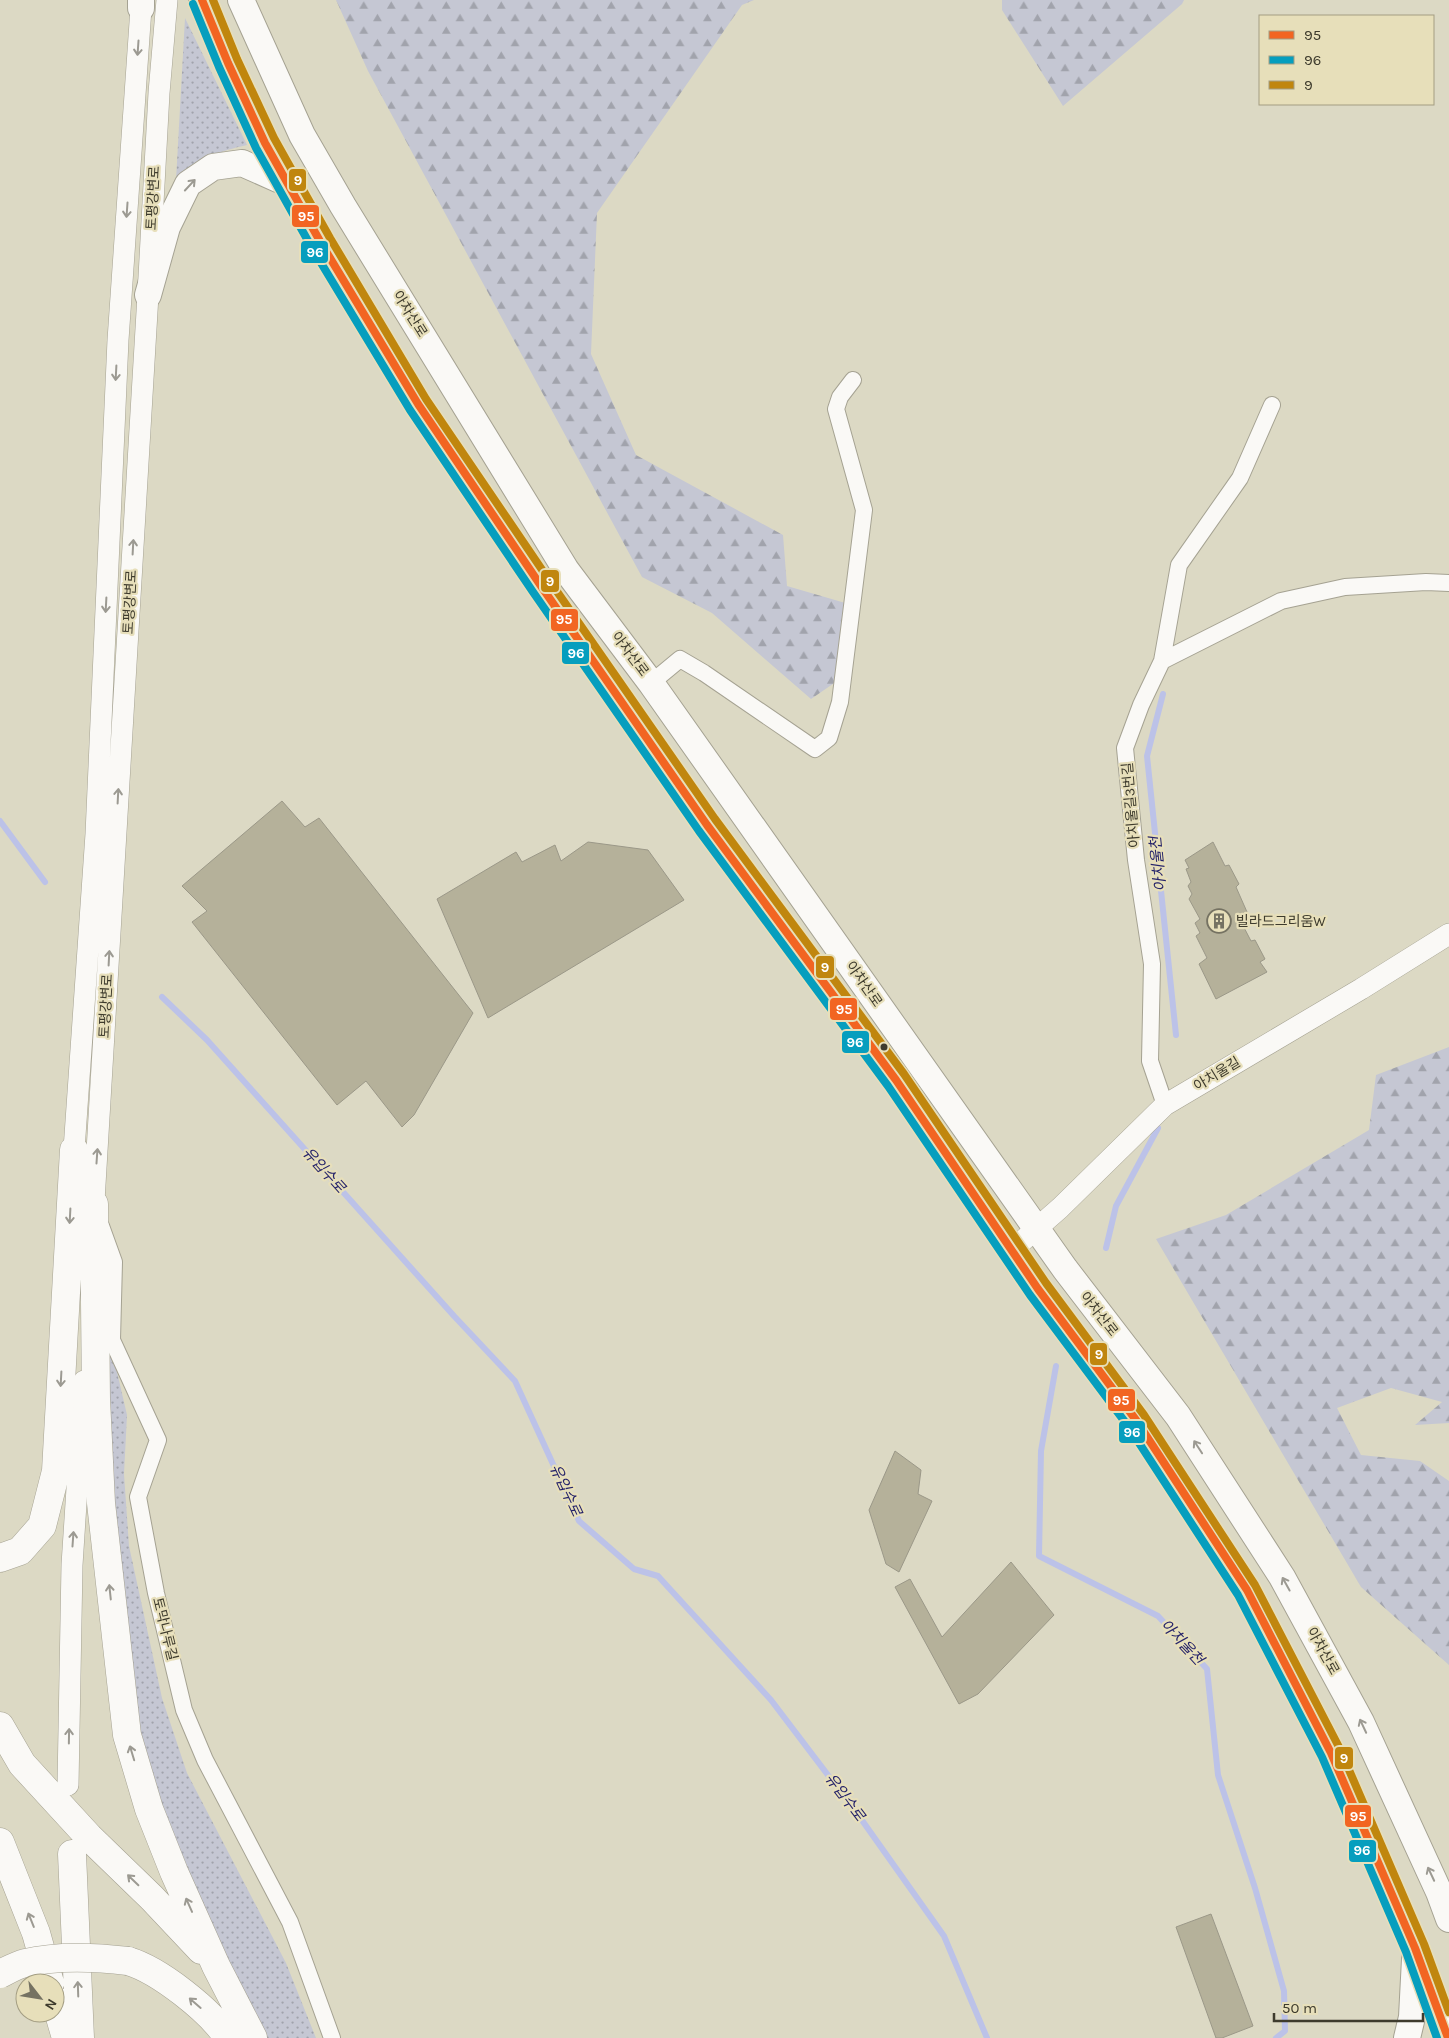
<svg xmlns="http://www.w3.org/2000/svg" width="1449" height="2038" font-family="Karla,'Noto Sans KR',sans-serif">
<defs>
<pattern id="grass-dots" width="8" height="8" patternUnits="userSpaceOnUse" patternTransform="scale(1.25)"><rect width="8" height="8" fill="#c5c7d3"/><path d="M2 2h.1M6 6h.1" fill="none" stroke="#a1a3ac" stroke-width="1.8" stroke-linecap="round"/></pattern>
<pattern id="forest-firs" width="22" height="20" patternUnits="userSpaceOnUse" patternTransform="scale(1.25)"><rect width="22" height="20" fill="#c5c7d3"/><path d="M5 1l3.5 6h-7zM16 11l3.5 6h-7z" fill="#a1a3ac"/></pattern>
</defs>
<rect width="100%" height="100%" fill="#dcd9c4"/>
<!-- grass -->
<path fill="url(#grass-dots)" d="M 185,18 L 247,145 C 220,151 196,159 176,180 Z
M 105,1341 L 117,1372 L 127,1415 L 124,1474 L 129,1546 L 162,1698 L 187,1773 L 286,1963 L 316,2038 L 258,2038 L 159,1822 L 122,1659 Z"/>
<!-- forest -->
<path fill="url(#forest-firs)" d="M 336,0 L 754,0 L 742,5 L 597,213 L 591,354 L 636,455 L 783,535 L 787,586 L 859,607 L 843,677 L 811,699 L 712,613 L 642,577 L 368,71 Z
M 1002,0 L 1184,0 L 1182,4 L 1063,106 L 1002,10 Z
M 1449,1047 L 1449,1423 L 1415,1425 L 1442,1402 L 1391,1388 L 1337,1408 L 1361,1455 L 1420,1461 L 1449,1481 L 1449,1665 L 1361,1587 L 1156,1239 L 1226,1215 L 1369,1130 L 1376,1075 Z"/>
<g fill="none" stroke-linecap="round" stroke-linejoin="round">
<!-- stream -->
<path stroke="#bcc2e8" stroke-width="6" d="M 1163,694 L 1147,756 L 1176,1035
M 0,821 L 45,882
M 162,997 L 207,1040 L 454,1316 L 515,1381 L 579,1521 L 634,1569 L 658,1576 L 771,1700 L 859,1816 L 944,1936 L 987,2038
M 1106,1248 L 1116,1206 L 1158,1128
M 1056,1366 L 1041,1451 L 1039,1556 L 1158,1616 L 1207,1669 L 1218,1775 L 1255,1888 L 1284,1991 L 1285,2031 L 1276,2038"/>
</g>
<!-- building -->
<path fill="#b5b19a" stroke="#9b9888" d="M 282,801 L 305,827 L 319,818 L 473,1013 L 414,1115 L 402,1127 L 366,1081 L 337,1105 L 192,922 L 207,911 L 182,886 Z
M 588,842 L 648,850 L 684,900 L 488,1018 L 437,899 L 516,852 L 522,862 L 555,845 L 561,861 Z
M 1213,842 L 1225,866 L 1229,865 L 1239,884 L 1236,887 L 1247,912 L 1238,916 L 1251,941 L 1255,940 L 1265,959 L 1260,962 L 1267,972 L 1216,999 L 1199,964 L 1207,958 L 1196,936 L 1200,933 L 1195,923 L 1200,919 L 1189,899 L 1192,894 L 1188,886 L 1191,882 L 1186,869 L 1189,868 L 1185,860 Z
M 895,1451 L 921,1470 L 918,1494 L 932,1501 L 899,1572 L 886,1564 L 869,1510 Z
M 1011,1562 L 1054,1615 L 978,1694 L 959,1704 L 895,1587 L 910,1579 L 942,1637 Z
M 1211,1914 L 1253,2026 L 1222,2038 L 1216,2038 L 1176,1927 Z"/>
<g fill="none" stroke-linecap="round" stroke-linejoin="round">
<!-- minor casing -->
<g stroke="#a5a292" stroke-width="18">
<path id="minor" d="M 1162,661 L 1179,565 L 1240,478 L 1272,405
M 651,683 L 680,659 L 704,673 L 815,749 L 829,738 L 840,702 L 864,510 L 836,409 L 840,397 L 853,380
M 1165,1105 L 1150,1061 L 1152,964 L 1136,860 L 1125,748 L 1141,705 L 1162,661 L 1281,601 L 1345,587 L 1426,582 L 1449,583
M 101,1226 L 114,1262 L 112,1340 L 158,1440 L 138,1497 L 156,1593 L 184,1710 L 205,1760 L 290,1922 L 332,2038"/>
</g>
<!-- tertiary casing -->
<g stroke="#a5a292" stroke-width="22">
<path id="tertiary" d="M 79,1164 L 74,1150 L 96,834 L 118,340 L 141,8 L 143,0
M 93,1218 L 148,295 L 159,93 L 167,0
M 1012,1250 L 1060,1208 L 1165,1105 L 1361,989 L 1449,934
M 68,1785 L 72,1565 L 84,1381"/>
</g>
<!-- primary casing -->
<g stroke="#a5a292" stroke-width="28">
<path id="primary" d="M 141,0 L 141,8
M 202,0 L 228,63 L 265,143 L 321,243 L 418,404 L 541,586 L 707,825 L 896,1080 L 1038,1289 L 1136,1420 L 1247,1590 L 1331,1753 L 1415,1948 L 1448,2038
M 241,0 L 302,135 L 343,206 L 566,570 L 651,683 L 1065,1269 L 1178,1416 L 1282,1577 L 1361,1722 L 1439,1892 L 1449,1919
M 148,295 L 167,227 L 188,184 L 213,167 L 242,163 L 287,183
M 1407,2038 L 1412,2017 L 1415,1959"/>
</g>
<!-- trunk casing -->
<g stroke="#a5a292" stroke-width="29">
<path id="trunk" d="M 94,1204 L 96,1399 L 101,1503 L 127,1735 L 149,1809 L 174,1872 L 216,1966 L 253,2038
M 0,1558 L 20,1551 L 42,1526 L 56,1471 L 74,1150
M 0,1726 L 22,1764 L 89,1837 L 152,1898 L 201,1950
M 0,1842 L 36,1933 L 50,1983
M 72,1854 L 80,2038
M 128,1961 C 159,1970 211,2011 228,2038
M 55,2000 L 66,2038"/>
</g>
<!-- minor -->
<use href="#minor" stroke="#faf9f6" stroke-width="16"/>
<!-- tertiary -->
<use href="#tertiary" stroke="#faf9f6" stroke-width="21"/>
<!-- primary -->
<use href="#primary" stroke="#faf9f6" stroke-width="26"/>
<!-- trunk -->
<use href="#trunk" stroke="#faf9f6" stroke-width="28"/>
<!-- trunk-bridge casing -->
<g stroke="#a5a292" stroke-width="29" stroke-linecap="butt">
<path id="trunk-bridge" d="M 0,1974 C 8,1970 17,1965 25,1963 C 59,1955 95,1957 128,1961"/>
</g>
<!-- trunk-bridge -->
<use href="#trunk-bridge" stroke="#faf9f6" stroke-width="28"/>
<!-- bus-1 casing -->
<g stroke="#e7dfba" stroke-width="11">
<path id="bus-1" d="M 202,0 L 228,63 L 265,143 L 321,243 L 418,404 L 541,586 L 707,825 L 896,1080 L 1038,1289 L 1136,1420 L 1247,1590 L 1331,1753 L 1415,1948 L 1448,2038"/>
</g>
<!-- bus-2 casing -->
<g stroke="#e7dfba" stroke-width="11">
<path id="bus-2" d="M 193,4 L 219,67 L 256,148 L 312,248 L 410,410 L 533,592 L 699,831 L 888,1086 L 1030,1295 L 1128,1426 L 1238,1595 L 1322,1757 L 1406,1952 L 1437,2038"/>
</g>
<!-- bus-3 casing -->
<g stroke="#e7dfba" stroke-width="11">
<path id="bus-3" d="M 213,0 L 237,59 L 274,138 L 330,238 L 426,399 L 549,580 L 715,819 L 904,1074 L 1046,1283 L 1144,1415 L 1255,1585 L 1340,1749 L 1424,1944 L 1449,2012"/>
</g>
<!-- bus-1 -->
<use href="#bus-1" stroke="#f26522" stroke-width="8"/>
<!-- bus-2 -->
<use href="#bus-2" stroke="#069ebe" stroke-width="8"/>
<!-- bus-3 -->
<use href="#bus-3" stroke="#c0860e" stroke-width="8"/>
</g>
<!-- one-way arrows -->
<defs><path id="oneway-shaft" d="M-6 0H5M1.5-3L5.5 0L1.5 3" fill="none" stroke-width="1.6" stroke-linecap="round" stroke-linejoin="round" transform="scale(1.25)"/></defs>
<g stroke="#9c9a92">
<use href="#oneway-shaft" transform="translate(138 48) rotate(94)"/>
<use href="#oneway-shaft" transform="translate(190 185) rotate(-47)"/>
<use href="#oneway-shaft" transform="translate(127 210) rotate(94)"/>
<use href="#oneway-shaft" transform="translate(116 373) rotate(93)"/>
<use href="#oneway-shaft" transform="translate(133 547) rotate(-87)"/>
<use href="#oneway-shaft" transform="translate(106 605) rotate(93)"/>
<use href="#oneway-shaft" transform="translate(118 796) rotate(-87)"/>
<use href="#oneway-shaft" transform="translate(109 958) rotate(-87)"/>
<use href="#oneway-shaft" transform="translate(97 1156) rotate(-86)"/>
<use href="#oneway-shaft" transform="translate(70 1216) rotate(93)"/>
<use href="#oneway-shaft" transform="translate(61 1379) rotate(93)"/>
<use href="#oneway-shaft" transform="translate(1198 1447) rotate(-123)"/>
<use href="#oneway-shaft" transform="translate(73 1539) rotate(-86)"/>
<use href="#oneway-shaft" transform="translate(1286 1584) rotate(-119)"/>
<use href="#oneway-shaft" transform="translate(110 1592) rotate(-96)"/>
<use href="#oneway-shaft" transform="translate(1363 1726) rotate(-115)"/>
<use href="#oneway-shaft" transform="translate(69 1736) rotate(-89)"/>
<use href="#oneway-shaft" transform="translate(132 1753) rotate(-107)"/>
<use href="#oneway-shaft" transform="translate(1431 1874) rotate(-115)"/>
<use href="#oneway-shaft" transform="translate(133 1880) rotate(-136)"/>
<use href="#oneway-shaft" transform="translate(189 1905) rotate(-114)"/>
<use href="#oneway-shaft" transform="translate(31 1920) rotate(-112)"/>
<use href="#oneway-shaft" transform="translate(78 1989) rotate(-92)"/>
<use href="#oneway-shaft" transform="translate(195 2003) rotate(-139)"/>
</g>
<!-- icons -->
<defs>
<g id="building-ring" transform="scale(1.25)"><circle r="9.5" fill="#e7dfba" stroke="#757262" stroke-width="1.5"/><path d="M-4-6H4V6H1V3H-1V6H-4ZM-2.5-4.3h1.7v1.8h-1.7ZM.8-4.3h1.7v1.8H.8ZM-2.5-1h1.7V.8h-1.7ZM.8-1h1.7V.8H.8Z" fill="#757262"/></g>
</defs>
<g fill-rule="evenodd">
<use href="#building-ring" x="1219" y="921"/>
</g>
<!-- markers -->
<circle fill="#3e3b2d" stroke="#e7dfba" stroke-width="2" cx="884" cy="1047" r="4.5"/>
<g text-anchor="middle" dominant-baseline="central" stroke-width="4.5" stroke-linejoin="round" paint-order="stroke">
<!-- street labels -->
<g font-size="14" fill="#3e3b2d" stroke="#e7dfba">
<text transform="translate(153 198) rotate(-87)">토평강변로</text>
<text transform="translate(410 314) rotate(58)">아차산로</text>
<text transform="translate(130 602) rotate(-87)">토평강변로</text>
<text transform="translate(630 654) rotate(53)">아차산로</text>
<text transform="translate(1131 805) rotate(-95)">아치울길3번길</text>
<text transform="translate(864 984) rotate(55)">아차산로</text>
<text transform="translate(106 1006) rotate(-87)">토평강변로</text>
<text transform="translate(1217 1074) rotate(-31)">아치울길</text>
<text transform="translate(1099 1314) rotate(52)">아차산로</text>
<text transform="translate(165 1629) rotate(76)">토막나루길</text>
<text transform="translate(1323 1651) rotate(61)">아차산로</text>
</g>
<!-- poi labels -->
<g font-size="14" fill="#3e3b2d" stroke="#e7dfba" text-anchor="start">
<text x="1236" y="921">빌라드그리움W</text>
</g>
<!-- water labels -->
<g font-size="15" font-style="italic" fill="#25236a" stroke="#e7dfba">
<text transform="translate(1158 864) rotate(-96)">아치울천</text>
<text transform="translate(324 1170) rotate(48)">유입수로</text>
<text transform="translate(566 1490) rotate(65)">유입수로</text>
<text transform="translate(1182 1642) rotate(47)">아치울천</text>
<text transform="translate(845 1797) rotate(53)">유입수로</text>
</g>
</g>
<g stroke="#e7dfba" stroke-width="2">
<rect x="288" y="168" width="19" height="24" rx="5" fill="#c0860e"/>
<rect x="291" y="204" width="29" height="24" rx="5" fill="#f26522"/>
<rect x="300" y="240" width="29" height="24" rx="5" fill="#069ebe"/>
<rect x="540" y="569" width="20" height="24" rx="5" fill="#c0860e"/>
<rect x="550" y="608" width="29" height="24" rx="5" fill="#f26522"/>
<rect x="561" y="641" width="29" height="24" rx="5" fill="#069ebe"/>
<rect x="815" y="955" width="20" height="24" rx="5" fill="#c0860e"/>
<rect x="829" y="997" width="29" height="24" rx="5" fill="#f26522"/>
<rect x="841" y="1030" width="29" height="24" rx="5" fill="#069ebe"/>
<rect x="1089" y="1342" width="19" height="24" rx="5" fill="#c0860e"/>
<rect x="1107" y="1388" width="29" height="24" rx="5" fill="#f26522"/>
<rect x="1118" y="1420" width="28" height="24" rx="5" fill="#069ebe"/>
<rect x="1334" y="1746" width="20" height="24" rx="5" fill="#c0860e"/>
<rect x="1344" y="1804" width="28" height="24" rx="5" fill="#f26522"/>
<rect x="1348" y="1839" width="29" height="24" rx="5" fill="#069ebe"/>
</g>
<g font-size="14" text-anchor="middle" font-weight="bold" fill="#fff">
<text x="298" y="185">9</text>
<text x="306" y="221">95</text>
<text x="315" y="257">96</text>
<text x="550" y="586">9</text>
<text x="564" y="624">95</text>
<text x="576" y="658">96</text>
<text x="825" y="972">9</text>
<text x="844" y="1014">95</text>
<text x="855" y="1047">96</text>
<text x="1099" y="1359">9</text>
<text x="1121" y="1405">95</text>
<text x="1132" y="1437">96</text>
<text x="1344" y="1763">9</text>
<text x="1358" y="1821">95</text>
<text x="1362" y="1855">96</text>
</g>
<!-- legend -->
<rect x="1259" y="15" width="175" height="90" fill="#e7dfba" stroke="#a39d82"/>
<rect x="1269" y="31" width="25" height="8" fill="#f26522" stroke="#a39d82"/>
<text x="1304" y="40" font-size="15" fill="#3e3b2d">95</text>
<rect x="1269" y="56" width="25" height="8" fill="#069ebe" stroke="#a39d82"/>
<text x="1304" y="65" font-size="15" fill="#3e3b2d">96</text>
<rect x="1269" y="81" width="25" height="8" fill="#c0860e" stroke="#a39d82"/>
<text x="1304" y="90" font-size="15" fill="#3e3b2d">9</text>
<!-- north arrow -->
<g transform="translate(40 1998) rotate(121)"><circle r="24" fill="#e7dfba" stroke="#a39d82"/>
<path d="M0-4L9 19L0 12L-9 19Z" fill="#757262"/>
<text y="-8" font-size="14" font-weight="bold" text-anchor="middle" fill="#3e3b2d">N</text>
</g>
<!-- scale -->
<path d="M1274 2013v8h149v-8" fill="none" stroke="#3e3b2d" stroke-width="2.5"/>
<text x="1282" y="2013" font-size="15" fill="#3e3b2d" stroke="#e7dfba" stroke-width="4" paint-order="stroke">50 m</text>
</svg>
